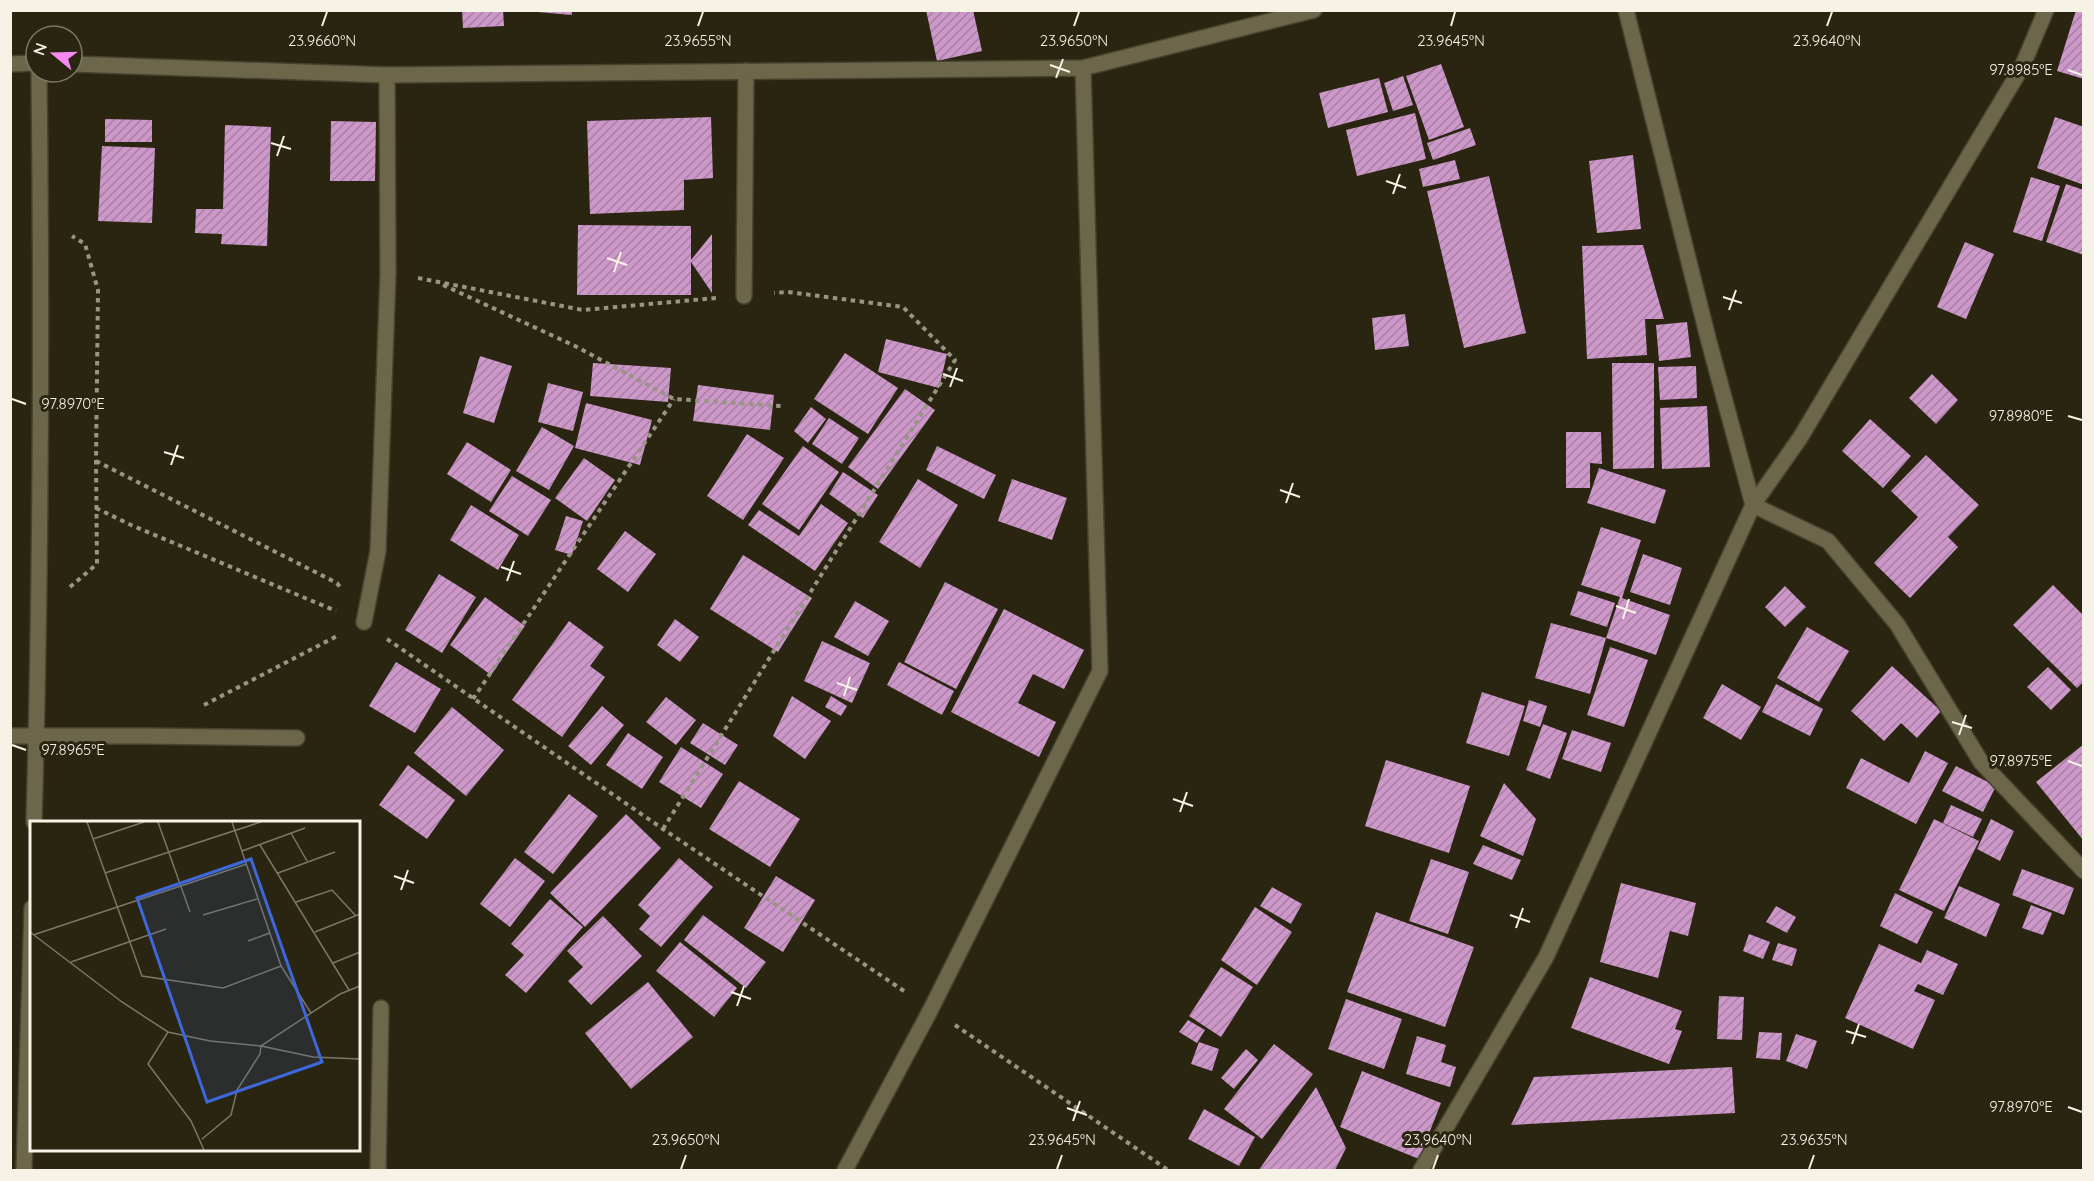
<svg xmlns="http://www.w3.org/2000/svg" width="2094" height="1181" font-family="Quicksand,sans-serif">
<defs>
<pattern id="building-hatch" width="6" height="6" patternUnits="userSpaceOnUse" patternTransform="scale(1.5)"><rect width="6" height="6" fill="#cd97ca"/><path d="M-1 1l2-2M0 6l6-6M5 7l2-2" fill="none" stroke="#a680a2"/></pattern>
</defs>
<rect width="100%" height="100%" fill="#292510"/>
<!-- building -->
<path fill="url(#building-hatch)" d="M 462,10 L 503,10 L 504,26 L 463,28 Z
M 538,10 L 572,10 L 572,15 L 538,12 Z
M 926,10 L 973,10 L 982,51 L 937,61 Z
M 2076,10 L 2084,11 L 2084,79 L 2057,71 Z
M 1441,64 L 1464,127 L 1429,140 L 1406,76 Z
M 1403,76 L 1413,105 L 1393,111 L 1384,83 Z
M 1379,78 L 1388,112 L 1328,128 L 1319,93 Z
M 1415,113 L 1426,159 L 1357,176 L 1346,130 Z
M 711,117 L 713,178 L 684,180 L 684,210 L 590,214 L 587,121 Z
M 2055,117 L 2084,127 L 2084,185 L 2037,168 Z
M 105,119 L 152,120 L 152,142 L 105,142 Z
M 331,121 L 376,122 L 375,181 L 330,181 Z
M 225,125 L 271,127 L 267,246 L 221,244 L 222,234 L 195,233 L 196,209 L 223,209 Z
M 1470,128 L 1476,145 L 1433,160 L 1427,143 Z
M 102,146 L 155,148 L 152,223 L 98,221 Z
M 1633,155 L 1641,229 L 1597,233 L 1589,161 Z
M 1455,160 L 1460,179 L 1423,187 L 1419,169 Z
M 1489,176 L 1526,333 L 1464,348 L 1427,191 Z
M 2031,177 L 2060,186 L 2042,241 L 2013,232 Z
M 2066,184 L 2084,190 L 2084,255 L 2046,242 Z
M 578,225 L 691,226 L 691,260 L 712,234 L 712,293 L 691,262 L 691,295 L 577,295 Z
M 1965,242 L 1994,254 L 1966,319 L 1937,307 Z
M 1643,245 L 1664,319 L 1645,319 L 1647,355 L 1587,359 L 1582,246 Z
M 1405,314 L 1409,346 L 1375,350 L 1372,318 Z
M 1687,322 L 1691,357 L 1659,361 L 1656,325 Z
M 886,339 L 947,354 L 939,388 L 878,372 Z
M 845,353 L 898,388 L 868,434 L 814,399 Z
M 480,356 L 512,366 L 494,423 L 463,413 Z
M 593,363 L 671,368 L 668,402 L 590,396 Z
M 1612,363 L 1654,363 L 1654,468 L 1613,469 Z
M 1696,366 L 1697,398 L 1660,400 L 1658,367 Z
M 1932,374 L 1958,400 L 1936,424 L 1909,398 Z
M 548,383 L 583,392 L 573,431 L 538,422 Z
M 698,385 L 774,395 L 770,430 L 693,421 Z
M 905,389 L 935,410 L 878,489 L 848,467 Z
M 586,403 L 652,420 L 640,465 L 575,448 Z
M 1707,406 L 1710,467 L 1662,469 L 1660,408 Z
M 811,407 L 826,419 L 808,443 L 794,431 Z
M 829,418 L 859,438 L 842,464 L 812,444 Z
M 1870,419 L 1911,456 L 1883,488 L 1842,451 Z
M 542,427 L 574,446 L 549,490 L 516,471 Z
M 1566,432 L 1601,432 L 1602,464 L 1590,463 L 1590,488 L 1566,488 Z
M 747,434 L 784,458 L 743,520 L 707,496 Z
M 467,442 L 511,470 L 491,502 L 447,474 Z
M 803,446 L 839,472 L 799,530 L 762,504 Z
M 937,446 L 996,475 L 984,499 L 926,470 Z
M 1926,455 L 1979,505 L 1948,537 L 1958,547 L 1910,598 L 1874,563 L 1918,517 L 1891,491 Z
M 584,458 L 615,480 L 587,521 L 555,498 Z
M 1599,468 L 1666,490 L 1655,524 L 1587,503 Z
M 843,472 L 878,495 L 863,518 L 829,494 Z
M 512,476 L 551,500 L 528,536 L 489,511 Z
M 918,479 L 958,505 L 920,568 L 879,542 Z
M 1012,479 L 1067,498 L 1052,540 L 998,521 Z
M 821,504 L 848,523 L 815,571 L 748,525 L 759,510 L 799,536 Z
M 471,505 L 519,535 L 498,570 L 450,540 Z
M 566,516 L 583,521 L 572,555 L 555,550 Z
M 1601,527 L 1641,540 L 1622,598 L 1670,615 L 1656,655 L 1606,638 L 1620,597 L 1581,585 Z
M 625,531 L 656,554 L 628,592 L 597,569 Z
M 1643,554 L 1682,568 L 1670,605 L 1630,592 Z
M 743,555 L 812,598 L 778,652 L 710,609 Z
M 439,574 L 476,597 L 442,653 L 405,630 Z
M 945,582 L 998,609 L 956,689 L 904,662 Z
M 2053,585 L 2084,616 L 2084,681 L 2077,688 L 2013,625 Z
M 1785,586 L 1806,607 L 1785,627 L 1765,607 Z
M 1578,591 L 1615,603 L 1607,627 L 1570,615 Z
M 485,597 L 525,626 L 491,675 L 450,645 Z
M 855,601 L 889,621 L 868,656 L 834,637 Z
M 1004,609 L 1084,650 L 1064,689 L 1033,674 L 1018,703 L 1056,722 L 1039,757 L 951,712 Z
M 675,619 L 699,637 L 680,662 L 657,645 Z
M 569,621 L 604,647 L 590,666 L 605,677 L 562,737 L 512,700 Z
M 1551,623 L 1606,638 L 1590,694 L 1535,678 Z
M 1807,627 L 1849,651 L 1819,702 L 1777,678 Z
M 822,641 L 870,663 L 852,703 L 804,681 Z
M 1610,647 L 1648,660 L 1624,727 L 1587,715 Z
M 396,662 L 441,689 L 415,733 L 369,706 Z
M 899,662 L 954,691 L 942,715 L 887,685 Z
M 1892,666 L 1941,711 L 1917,738 L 1901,723 L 1884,741 L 1851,711 Z
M 2048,667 L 2071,690 L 2051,710 L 2027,687 Z
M 1722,684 L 1761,707 L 1741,740 L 1703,718 Z
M 1776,684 L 1823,709 L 1810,736 L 1762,712 Z
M 1482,692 L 1525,706 L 1509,756 L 1466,743 Z
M 792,696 L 831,721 L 805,759 L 773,736 Z
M 831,696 L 847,706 L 841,716 L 825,707 Z
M 666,697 L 696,720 L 676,745 L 646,722 Z
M 1529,700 L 1547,706 L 1540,727 L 1523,721 Z
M 602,706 L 624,725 L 591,765 L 568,746 Z
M 452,707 L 504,750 L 466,796 L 414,753 Z
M 703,723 L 738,745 L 725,765 L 690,743 Z
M 1543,724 L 1567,733 L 1550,779 L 1526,770 Z
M 1572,730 L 1611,743 L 1601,772 L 1562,759 Z
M 628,733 L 663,757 L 642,789 L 606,765 Z
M 2084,744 L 2084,841 L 2036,782 Z
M 681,747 L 723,774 L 701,808 L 659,782 Z
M 1925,751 L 1948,763 L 1916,824 L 1846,788 L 1861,758 L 1909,783 Z
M 1386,760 L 1470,786 L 1449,853 L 1365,826 Z
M 408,765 L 455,800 L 427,839 L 379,805 Z
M 1956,766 L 1996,786 L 1983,812 L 1942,791 Z
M 739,781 L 800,819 L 770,867 L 709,829 Z
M 1504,783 L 1536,819 L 1523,856 L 1480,836 Z
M 569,794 L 598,816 L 553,874 L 524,852 Z
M 1951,805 L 1982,819 L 1973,837 L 1943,823 Z
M 626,814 L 661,848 L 585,927 L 550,893 Z
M 1934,819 L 1979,841 L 1944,911 L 1899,890 Z
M 1991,819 L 2014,831 L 2000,861 L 1977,849 Z
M 1483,845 L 1521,860 L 1512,880 L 1473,864 Z
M 515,858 L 545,881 L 510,927 L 480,904 Z
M 679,858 L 713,887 L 661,947 L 639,929 L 650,916 L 638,905 Z
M 1431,859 L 1469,872 L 1448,934 L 1409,921 Z
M 2022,869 L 2074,888 L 2064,915 L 2012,895 Z
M 776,876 L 815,900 L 783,952 L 744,928 Z
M 1621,883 L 1696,903 L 1688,936 L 1670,931 L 1658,978 L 1600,962 Z
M 1959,886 L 2000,904 L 1986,937 L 1944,918 Z
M 1272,887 L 1302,904 L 1291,924 L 1260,906 Z
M 1895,893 L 1933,912 L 1917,944 L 1880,926 Z
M 550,899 L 583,927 L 526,993 L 505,975 L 524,955 L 511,944 Z
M 2031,905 L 2052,913 L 2043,935 L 2022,928 Z
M 1776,906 L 1796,917 L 1787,933 L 1766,922 Z
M 1255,907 L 1292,932 L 1257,985 L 1221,960 Z
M 1376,912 L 1474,947 L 1445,1027 L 1347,992 Z
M 703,915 L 766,962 L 746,988 L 684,940 Z
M 603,916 L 642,956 L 591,1005 L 568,981 L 583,967 L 567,951 Z
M 1749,934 L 1770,942 L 1763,959 L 1743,951 Z
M 680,942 L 737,988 L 714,1017 L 656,971 Z
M 1778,943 L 1797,949 L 1792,966 L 1772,960 Z
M 1879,944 L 1921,963 L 1927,950 L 1958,964 L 1943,995 L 1918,984 L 1914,991 L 1935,1000 L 1913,1049 L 1845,1018 Z
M 1221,967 L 1253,987 L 1221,1037 L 1189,1016 Z
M 1590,977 L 1682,1011 L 1675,1029 L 1682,1031 L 1669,1064 L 1571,1028 Z
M 648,982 L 693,1037 L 631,1089 L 585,1033 Z
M 1719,996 L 1744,997 L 1742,1040 L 1717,1039 Z
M 1346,999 L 1402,1019 L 1384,1069 L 1328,1049 Z
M 1188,1020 L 1205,1030 L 1197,1043 L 1179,1032 Z
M 1759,1032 L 1782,1033 L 1780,1060 L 1756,1058 Z
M 1796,1034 L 1817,1041 L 1807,1069 L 1786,1061 Z
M 1417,1036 L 1446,1045 L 1441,1062 L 1456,1067 L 1450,1087 L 1406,1074 Z
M 1199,1042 L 1219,1049 L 1212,1071 L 1191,1064 Z
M 1274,1044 L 1313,1074 L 1262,1139 L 1224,1109 Z
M 1246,1049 L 1258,1060 L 1234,1089 L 1221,1078 Z
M 1732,1067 L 1735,1113 L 1511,1125 L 1534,1077 Z
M 1362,1071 L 1441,1103 L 1419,1159 L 1340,1127 Z
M 1316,1087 L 1346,1148 L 1335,1170 L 1259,1170 Z
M 1204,1109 L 1255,1137 L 1239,1166 L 1188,1139 Z"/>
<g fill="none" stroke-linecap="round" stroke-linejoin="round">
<!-- minor casing -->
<g stroke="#46422e" stroke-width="18">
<path id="minor" d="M 2046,10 L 2022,67 L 1800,438 L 1753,505 L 1828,541 L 1897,624 L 1981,762 L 2084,871
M 10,64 L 36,63
M 72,64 L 387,75 L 1083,68 L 1314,10
M 744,296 L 746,71
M 364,622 L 378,551 L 388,273 L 387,75
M 10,736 L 145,736 L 297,738
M 34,822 C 41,572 42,322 39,72
M 24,1170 L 32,908
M 378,1170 L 381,1008
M 845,1170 L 931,1009 L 1100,671 L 1083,68
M 1421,1170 L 1546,957 L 1753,505 L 1708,338 L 1626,10"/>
</g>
<!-- path -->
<path stroke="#999585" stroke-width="4" stroke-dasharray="4.5 4.5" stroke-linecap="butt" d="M 418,278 L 583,310 L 716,298
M 443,285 L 575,346 L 674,399 L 781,406
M 96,461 L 337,583 L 340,587
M 96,508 L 131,525 L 336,611
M 70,587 L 97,564 L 96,461 L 98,290 L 85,244 L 72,236
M 387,639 L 663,829 L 907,993
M 473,699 L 674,399
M 204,705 L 339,635
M 663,829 L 955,360 L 903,307 L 788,292 L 774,293
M 955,1025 L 1168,1170"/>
<!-- minor -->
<use href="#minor" stroke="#6c674b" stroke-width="15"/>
</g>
<!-- ticks -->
<path fill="none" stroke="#f6f3e6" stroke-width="2" d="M 322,26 L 327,12M 698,26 L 703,12M 1074,26 L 1079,12M 1451,26 L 1455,12M 1827,26 L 1832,12M 1050,65 L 1070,72M 2068,70 L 2082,75M 1056,78 L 1063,59M 271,143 L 291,149M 277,156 L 284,136M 1386,181 L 1406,188M 1393,194 L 1400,174M 607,258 L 627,265M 614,272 L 621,252M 1723,297 L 1742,303M 1729,310 L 1736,290M 943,374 L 963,381M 950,387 L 957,368M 12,399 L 26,404M 2068,416 L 2082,420M 164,452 L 184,458M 171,465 L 178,445M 1280,490 L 1300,497M 1286,503 L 1293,483M 501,567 L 521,574M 507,581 L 514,561M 1616,606 L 1636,613M 1623,619 L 1629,599M 837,683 L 857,690M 844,696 L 850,677M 1952,722 L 1972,728M 1959,735 L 1966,715M 12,745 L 26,750M 2068,761 L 2082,766M 1173,799 L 1193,806M 1180,812 L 1187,792M 394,876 L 414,883M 401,890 L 408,870M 1510,915 L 1530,922M 1516,928 L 1523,908M 731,992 L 751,999M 737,1006 L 744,986M 1846,1031 L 1866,1037M 1852,1044 L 1859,1024M 2068,1107 L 2082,1112M 1067,1108 L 1087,1115M 1073,1121 L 1080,1101M 681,1169 L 686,1155M 1057,1169 L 1062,1155M 1433,1169 L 1438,1155M 1809,1169 L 1814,1155"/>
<!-- overview -->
<g transform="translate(30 821)">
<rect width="330" height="330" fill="#292510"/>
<path fill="none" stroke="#7b7766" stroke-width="1.5" d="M 57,1 L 112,155 L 193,167 L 251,145M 128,1 L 160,91M 202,1 L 251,145 L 281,192M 261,12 L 277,40M 63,18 L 114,1M 230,24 L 319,169M 212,30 L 275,7M 75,52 L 231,1M 248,52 L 305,31M 266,81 L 302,69 L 326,95M 173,94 L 227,78M 0,111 L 92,181 L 138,211 L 180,220 L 231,225 L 310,173 L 330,165M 285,111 L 330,93M 3,114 L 217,43M 218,120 L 240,112M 41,141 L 136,108M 303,142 L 330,131M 138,211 L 118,243 L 161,300 L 174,329M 172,318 L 201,294 L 207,269 L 230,233 L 231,225 L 283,236 L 330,238"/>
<path fill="#3e67da" fill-opacity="0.15" stroke="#3e67da" stroke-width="3" d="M 221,38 L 292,241 L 177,281 L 107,77 Z"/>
<rect width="330" height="330" fill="none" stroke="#f6f3e6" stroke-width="3"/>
</g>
<g font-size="15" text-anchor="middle" fill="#f6f3e6" stroke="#292510" stroke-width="6" stroke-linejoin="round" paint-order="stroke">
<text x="322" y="46">23.9660°N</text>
<text x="698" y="46">23.9655°N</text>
<text x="1074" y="46">23.9650°N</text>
<text x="1451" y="46">23.9645°N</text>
<text x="1827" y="46">23.9640°N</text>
<text x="2021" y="75">97.8985°E</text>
<text x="73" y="409">97.8970°E</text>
<text x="2021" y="421">97.8980°E</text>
<text x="73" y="755">97.8965°E</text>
<text x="2021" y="766">97.8975°E</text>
<text x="2021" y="1112">97.8970°E</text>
<text x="686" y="1145">23.9650°N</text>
<text x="1062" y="1145">23.9645°N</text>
<text x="1438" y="1145">23.9640°N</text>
<text x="1814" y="1145">23.9635°N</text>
</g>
<!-- border -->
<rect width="2094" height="1181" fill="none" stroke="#f6f3e6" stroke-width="24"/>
<!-- north arrow -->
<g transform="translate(54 54) rotate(289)"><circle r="28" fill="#292510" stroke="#7b7766" stroke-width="1.5"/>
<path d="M0-4.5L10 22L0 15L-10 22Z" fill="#f489f0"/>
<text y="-9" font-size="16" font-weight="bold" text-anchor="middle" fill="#f6f3e6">N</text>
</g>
</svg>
